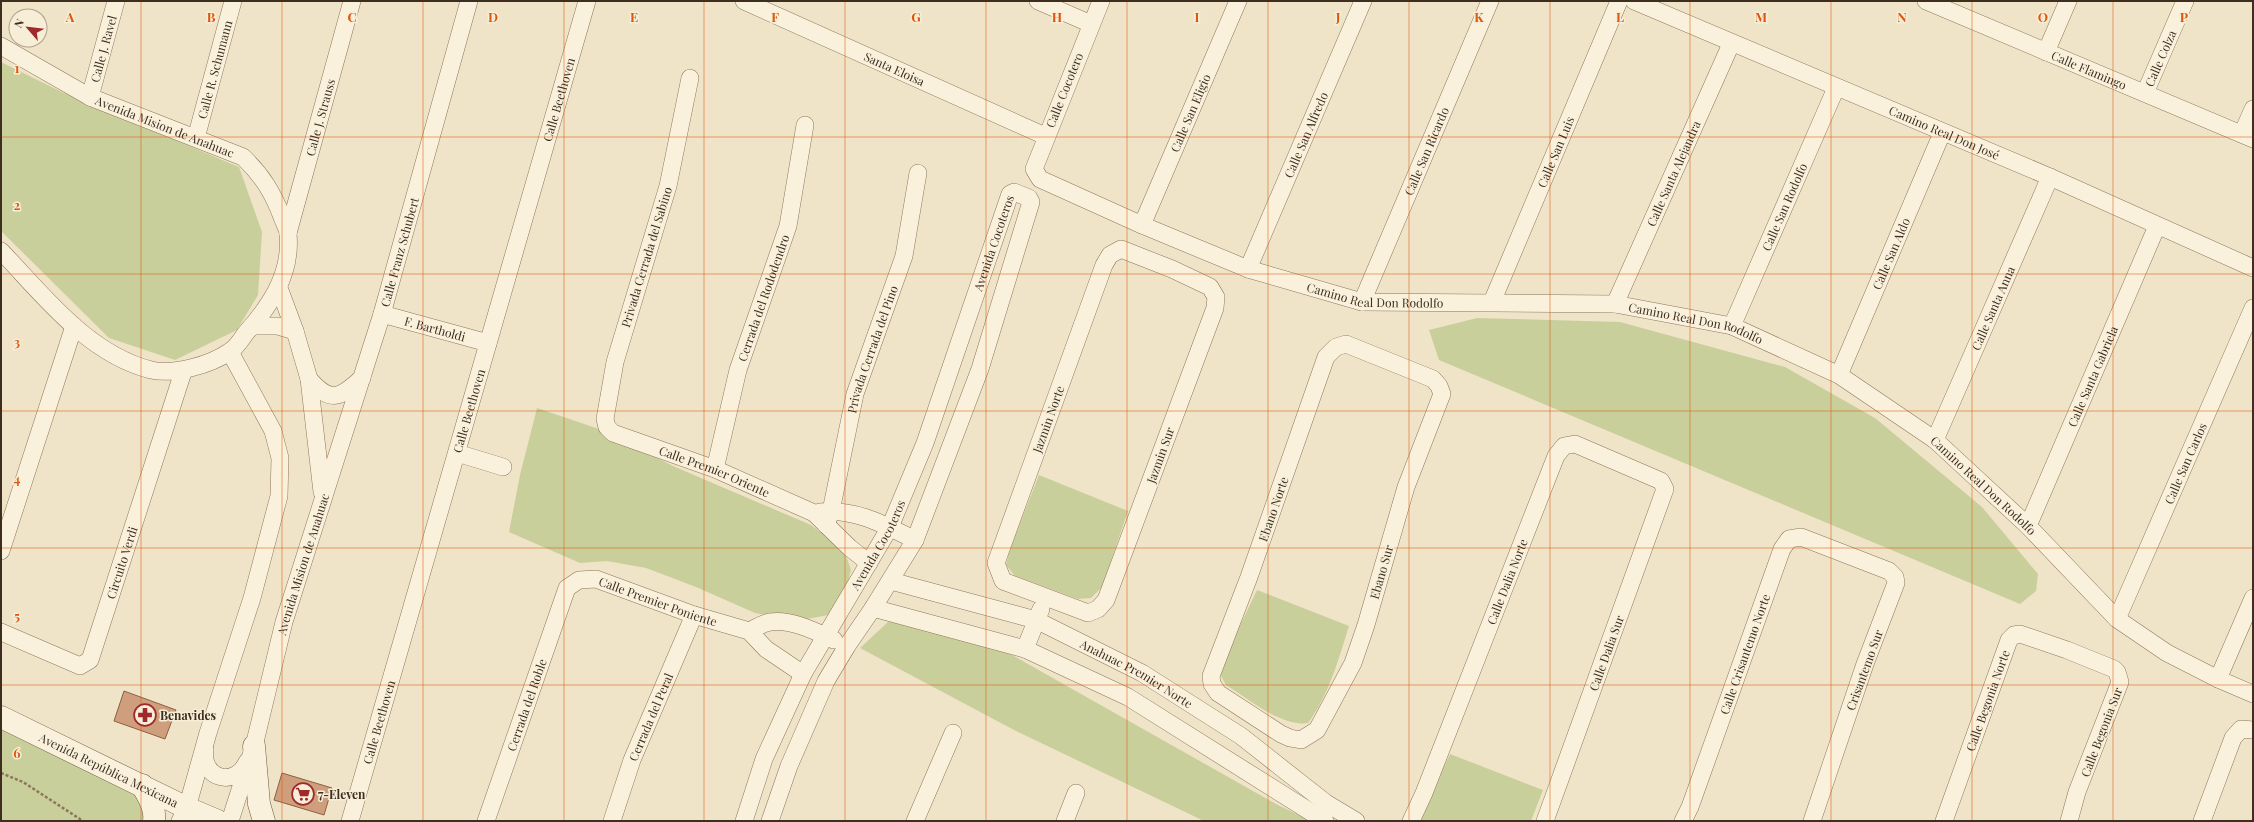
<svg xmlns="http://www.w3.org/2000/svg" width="2254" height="822" font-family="'Playfair Display',serif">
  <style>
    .green { fill: #c9cf9b }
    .building { fill: #cf9f7d; stroke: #8d5f41 }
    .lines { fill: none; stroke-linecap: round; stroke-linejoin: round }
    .minor-casing { stroke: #8d765c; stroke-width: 18 }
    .secondary-casing { stroke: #6f573f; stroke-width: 23 }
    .path { stroke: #8d765c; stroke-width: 2.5; stroke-dasharray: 3 2; stroke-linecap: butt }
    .minor { stroke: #faf1dc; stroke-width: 17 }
    .secondary { stroke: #faf1dc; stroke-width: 22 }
    .grid { fill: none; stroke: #df570d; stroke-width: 1; stroke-opacity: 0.55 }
    .labels { text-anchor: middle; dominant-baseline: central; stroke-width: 3; stroke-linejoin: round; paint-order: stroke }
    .street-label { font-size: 12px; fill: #3d2e20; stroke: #f7eed8 }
    .poi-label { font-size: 12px; font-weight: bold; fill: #3d2e20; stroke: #f7eed8; text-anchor: start }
    .grid-label { font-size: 13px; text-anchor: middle; font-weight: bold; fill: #df570d; stroke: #f7eed8; stroke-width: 3; stroke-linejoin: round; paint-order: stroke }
  </style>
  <rect width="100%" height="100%" fill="#f0e4c8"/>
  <g class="green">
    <path d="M1 62 64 93 239 167 262 232 258 295 237 330 175 360 109 338 1 231Z"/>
    <path d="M1477 318 1620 322 1785 367 1875 418 1982 507 2038 574 2036 591 2020 604 1439 360 1429 330Z"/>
    <path d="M537 408 602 430 673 466 811 525 844 550 851 570 848 582 828 615 797 621 755 613 696 587 646 568 607 561 580 563 509 532 520 475Z"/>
    <path d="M1039 475 1128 511 1102 587 1091 598 1078 599 1015 576 1006 565 1010 549Z"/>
    <path d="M1257 590 1349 626C1339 658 1329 695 1308 723 1281 727 1249 699 1226 685L1221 676 1222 663Z"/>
    <path d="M889 621 998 647 1276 804 1311 821H1204L1014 730 860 648Z"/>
    <path d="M1 730 146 799V821H1Z"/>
    <path d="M1450 754 1543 790 1531 821H1417Z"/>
  </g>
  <g class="building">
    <path d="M124 691 176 710 165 739 114 721Z"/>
    <path d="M282 773 332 788 324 815 274 800Z"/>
  </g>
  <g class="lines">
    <g class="minor-casing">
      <g id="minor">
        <path id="s1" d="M744 1 1045 136"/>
        <path d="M1038 1 1091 24"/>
        <path id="s2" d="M1101 1 1034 169 1040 179 1142 225 1248 269 1362 302 1615 304 1732 326 1839 375 1935 440 2028 526 2117 619 2167 653 2218 679 2253 694"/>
        <path id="s3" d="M1634 1 2050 177 2253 268"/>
        <path id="s4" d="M1926 1 2253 139"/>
        <path id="s5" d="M1 46 90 97 243 157C262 175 273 193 282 217 284 223 288 229 288 234 292 274 270 306 245 334 241 340 236 348 229 352 210 365 174 375 151 370 88 354 44 296 1 251"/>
        <path d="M2046 52 2068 1"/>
        <path id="s6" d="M690 78 668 186 615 362 605 419 607 427 613 433 715 469 814 513 850 548 869 563"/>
        <path id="s7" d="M2145 93 2185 1"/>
        <path id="s8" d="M90 97 116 1"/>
        <path d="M2242 134 2253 109"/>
        <path id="s9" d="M196 138 233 1"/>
        <path id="s10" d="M1142 225 1238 1"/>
        <path id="s11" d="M288 233 352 1"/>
        <path d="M1121 249 1172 269 1210 287 1216 297 1215 308 1106 600 1098 609 1088 613 1003 581 996 563 1104 265 1110 255Z"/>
        <path id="s12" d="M1248 269 1363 1"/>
        <path d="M279 288 295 331 309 379 322 492"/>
        <path id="s13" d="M1362 302 1490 1"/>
        <path id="s14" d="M1492 302 1619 1"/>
        <path id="s15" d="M1615 304 1731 44"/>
        <path id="s16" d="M382 314 488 343"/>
        <path d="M252 326H278L295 331"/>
        <path id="s17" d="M1732 326 1836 88"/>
        <path d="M1346 344 1433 379 1439 386 1442 394 1406 487 1366 625 1353 663 1317 730 1301 740 1290 738 1281 734 1218 693 1212 684 1211 676 1249 577 1326 357 1336 347Z"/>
        <path id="s18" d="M1839 375 1942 133"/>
        <path d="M309 379C331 404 340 398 362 378"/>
        <path id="s19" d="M1935 440 2050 177"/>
        <path d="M457 453 503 467"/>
        <path id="s20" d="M715 469 738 370 788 226 805 125"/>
        <path d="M820 512C855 508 885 525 915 540"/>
        <path id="s21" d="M826 525 831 511 855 394 904 256 918 173"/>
        <path id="s22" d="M2028 526 2157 226"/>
        <path d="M1 551 74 326"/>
        <path id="s23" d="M891 581 1036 620 1142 673 1241 736 1326 803 1356 821"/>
        <path d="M873 608 1025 649 1128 697 1325 821"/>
        <path id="s24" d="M2117 619 2253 308"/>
        <path d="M749 631C756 628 763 623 770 622 791 619 815 631 834 640"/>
        <path id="s25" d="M1 632 80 666 90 660 183 372"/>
        <path d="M1025 649 1041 609"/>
        <path d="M2218 679 2253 598"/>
        <path d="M205 749C200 778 235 789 247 762"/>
        <path d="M180 821 187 808 208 733 252 598 279 496 280 458 273 431 230 352"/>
        <path id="s26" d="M230 821 254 746 284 622 382 314 469 1"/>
        <path id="s27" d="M350 821 587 1"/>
        <path id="s28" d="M486 821 567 588 579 580 596 579 694 615 749 631 766 649 803 674"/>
        <path id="s29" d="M612 821 632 760 694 615"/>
        <path id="s30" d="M744 821 764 759 803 674 890 527 925 443 1010 194 1014 192 1029 198 1031 202 980 369 915 540 873 608 847 646 826 681 789 766 770 821"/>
        <path d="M915 821 953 733"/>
        <path d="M1065 821 1076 793"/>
        <path id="s31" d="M1411 821 1424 793 1556 456 1564 446 1575 444 1661 481 1665 489 1545 821"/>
        <path id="s32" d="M1683 821 1690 807 1782 549 1789 539 1801 537 1889 571 1895 577 1896 583 1865 664 1812 821"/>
        <path id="s33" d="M1944 821 2009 640 2014 635 2020 634 2067 650 2114 669 2117 672 2120 682 2077 792 2069 821"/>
        <path d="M2202 821 2233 738 2241 729 2253 730"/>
      </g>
    </g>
    <g class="secondary-casing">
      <g id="secondary">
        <path id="s34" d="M1 717 187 808 218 821"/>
        <path d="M254 746 259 804 264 821"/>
        <path d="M142 785C148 796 156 808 154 821"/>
      </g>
    </g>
    <path class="path" d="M1 773 23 782 83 821"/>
    <use href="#minor" class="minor"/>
    <use href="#secondary" class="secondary"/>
  </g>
  <path class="grid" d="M141 1V821M282 1V821M423 1V821M564 1V821M704 1V821M845 1V821M986 1V821M1127 1V821M1268 1V821M1409 1V821M1550 1V821M1690 1V821M1831 1V821M1972 1V821M2113 1V821M1 137H2253M1 274H2253M1 411H2253M1 548H2253M1 685H2253"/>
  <defs>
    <g id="pharmacy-ring" transform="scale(1.15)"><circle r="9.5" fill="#f7eed8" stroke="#9e2a2b" stroke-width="1.5"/><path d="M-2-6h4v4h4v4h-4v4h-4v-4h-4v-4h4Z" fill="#9e2a2b"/></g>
    <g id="supermarket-ring" transform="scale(1.15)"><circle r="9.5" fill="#f7eed8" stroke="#9e2a2b" stroke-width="1.5"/><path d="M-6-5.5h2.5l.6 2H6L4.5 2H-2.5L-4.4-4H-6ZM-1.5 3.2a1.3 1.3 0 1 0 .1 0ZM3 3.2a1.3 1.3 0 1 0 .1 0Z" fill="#9e2a2b"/></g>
  </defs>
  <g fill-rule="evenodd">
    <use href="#pharmacy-ring" x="145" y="715"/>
    <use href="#supermarket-ring" x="303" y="794"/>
  </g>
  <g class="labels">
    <g class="street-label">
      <text stroke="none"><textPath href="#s8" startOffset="50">Calle J. Ravel</textPath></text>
      <text stroke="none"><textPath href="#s7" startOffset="38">Calle Colza</textPath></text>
      <text stroke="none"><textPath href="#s9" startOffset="71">Calle R. Schumann</textPath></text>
      <text stroke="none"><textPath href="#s1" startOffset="165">Santa Eloisa</textPath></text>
      <text stroke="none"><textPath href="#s4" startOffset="177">Calle Flamingo</textPath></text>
      <text transform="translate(1064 90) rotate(-68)">Calle Cocotero</text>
      <text stroke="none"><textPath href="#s27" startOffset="751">Calle Beethoven</textPath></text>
      <text stroke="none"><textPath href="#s10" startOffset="122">Calle San Eligio</textPath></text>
      <text stroke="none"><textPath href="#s11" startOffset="120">Calle J. Strauss</textPath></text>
      <text stroke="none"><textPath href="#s5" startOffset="183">Avenida Mision de Anahuac</textPath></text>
      <text stroke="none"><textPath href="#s3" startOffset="337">Camino Real Don José</textPath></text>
      <text stroke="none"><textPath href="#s12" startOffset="146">Calle San Alfredo</textPath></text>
      <text stroke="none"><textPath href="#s14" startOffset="163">Calle San Luis</textPath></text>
      <text stroke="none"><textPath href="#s13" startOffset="164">Calle San Ricardo</textPath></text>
      <text stroke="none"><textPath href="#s15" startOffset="143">Calle Santa Alejandra</textPath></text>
      <text stroke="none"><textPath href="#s17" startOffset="130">Calle San Rodolfo</textPath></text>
      <text stroke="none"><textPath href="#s30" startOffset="632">Avenida Cocoteros</textPath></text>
      <text stroke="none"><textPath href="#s26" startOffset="594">Calle Franz Schubert</textPath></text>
      <text stroke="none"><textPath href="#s18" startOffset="132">Calle San Aldo</textPath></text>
      <text transform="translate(646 257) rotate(-73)">Privada Cerrada del Sabino</text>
      <text stroke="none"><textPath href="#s2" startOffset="550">Camino Real Don Rodolfo</textPath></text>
      <text stroke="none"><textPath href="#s20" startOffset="178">Cerrada del Rododendro</textPath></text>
      <text stroke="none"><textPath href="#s19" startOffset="144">Calle Santa Anna</textPath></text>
      <text stroke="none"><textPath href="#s2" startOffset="874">Camino Real Don Rodolfo</textPath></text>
      <text stroke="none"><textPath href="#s16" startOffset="55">F. Bartholdi</textPath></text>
      <text stroke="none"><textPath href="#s21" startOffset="182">Privada Cerrada del Pino</textPath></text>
      <text stroke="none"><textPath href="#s22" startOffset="163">Calle Santa Gabriela</textPath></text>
      <text stroke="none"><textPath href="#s27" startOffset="427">Calle Beethoven</textPath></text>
      <text transform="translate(1048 419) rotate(-70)">Jazmin Norte</text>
      <text transform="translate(1160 455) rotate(-70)">Jazmin Sur</text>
      <text stroke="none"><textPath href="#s24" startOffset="170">Calle San Carlos</textPath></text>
      <text stroke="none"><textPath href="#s6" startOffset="477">Calle Premier Oriente</textPath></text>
      <text stroke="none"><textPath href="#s2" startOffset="1210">Camino Real Don Rodolfo</textPath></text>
      <text transform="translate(1273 509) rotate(-71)">Ebano Norte</text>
      <text stroke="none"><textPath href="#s30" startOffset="308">Avenida Cocoteros</textPath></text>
      <text stroke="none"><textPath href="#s25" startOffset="200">Circuito Verdi</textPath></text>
      <text stroke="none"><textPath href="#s26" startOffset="267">Avenida Mision de Anahuac</textPath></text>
      <text transform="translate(1381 572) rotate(-74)">Ebano Sur</text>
      <text stroke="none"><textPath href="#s31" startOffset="258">Calle Dalia Norte</textPath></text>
      <text stroke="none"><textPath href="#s28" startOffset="344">Calle Premier Poniente</textPath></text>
      <text transform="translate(1606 653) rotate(-70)">Calle Dalia Sur</text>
      <text stroke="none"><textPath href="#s32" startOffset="178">Calle Crisantemo Norte</textPath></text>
      <text transform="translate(1864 670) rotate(-70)">Crisantemo Sur</text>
      <text stroke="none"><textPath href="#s23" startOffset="264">Anahuac Premier Norte</textPath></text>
      <text stroke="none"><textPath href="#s33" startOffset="128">Calle Begonia Norte</textPath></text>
      <text stroke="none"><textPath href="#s28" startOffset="123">Cerrada del Roble</textPath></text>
      <text stroke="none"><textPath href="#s29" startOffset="111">Cerrada del Peral</textPath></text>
      <text stroke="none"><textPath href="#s27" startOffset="103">Calle Beethoven</textPath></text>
      <text transform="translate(2101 732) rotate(-69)">Calle Begonia Sur</text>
      <text stroke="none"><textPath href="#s34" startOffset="120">Avenida República Mexicana</textPath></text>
    </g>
    <g class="poi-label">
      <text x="160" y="715">Benavides</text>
      <text x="318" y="794">7-Eleven</text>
    </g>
  </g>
  <g class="grid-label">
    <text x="70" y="22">A</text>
    <text x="211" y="22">B</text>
    <text x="352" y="22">C</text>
    <text x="493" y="22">D</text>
    <text x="634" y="22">E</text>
    <text x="775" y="22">F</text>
    <text x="916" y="22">G</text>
    <text x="1057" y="22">H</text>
    <text x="1197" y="22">I</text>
    <text x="1338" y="22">J</text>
    <text x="1479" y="22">K</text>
    <text x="1620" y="22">L</text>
    <text x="1761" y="22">M</text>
    <text x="1902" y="22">N</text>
    <text x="2043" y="22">O</text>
    <text x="2184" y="22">P</text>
    <text x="17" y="73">1</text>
    <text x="17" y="210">2</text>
    <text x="17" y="347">3</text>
    <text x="17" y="484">4</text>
    <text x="17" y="621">5</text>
    <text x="17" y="758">6</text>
  </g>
  <rect width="2254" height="822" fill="none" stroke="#3d2e20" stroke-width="4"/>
  <g transform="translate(28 28) rotate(298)"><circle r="19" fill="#f7eed8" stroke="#ada18e"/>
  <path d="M0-3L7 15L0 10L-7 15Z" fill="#9e2a2b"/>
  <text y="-6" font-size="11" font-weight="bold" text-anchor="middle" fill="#3d2e20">N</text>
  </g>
</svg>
